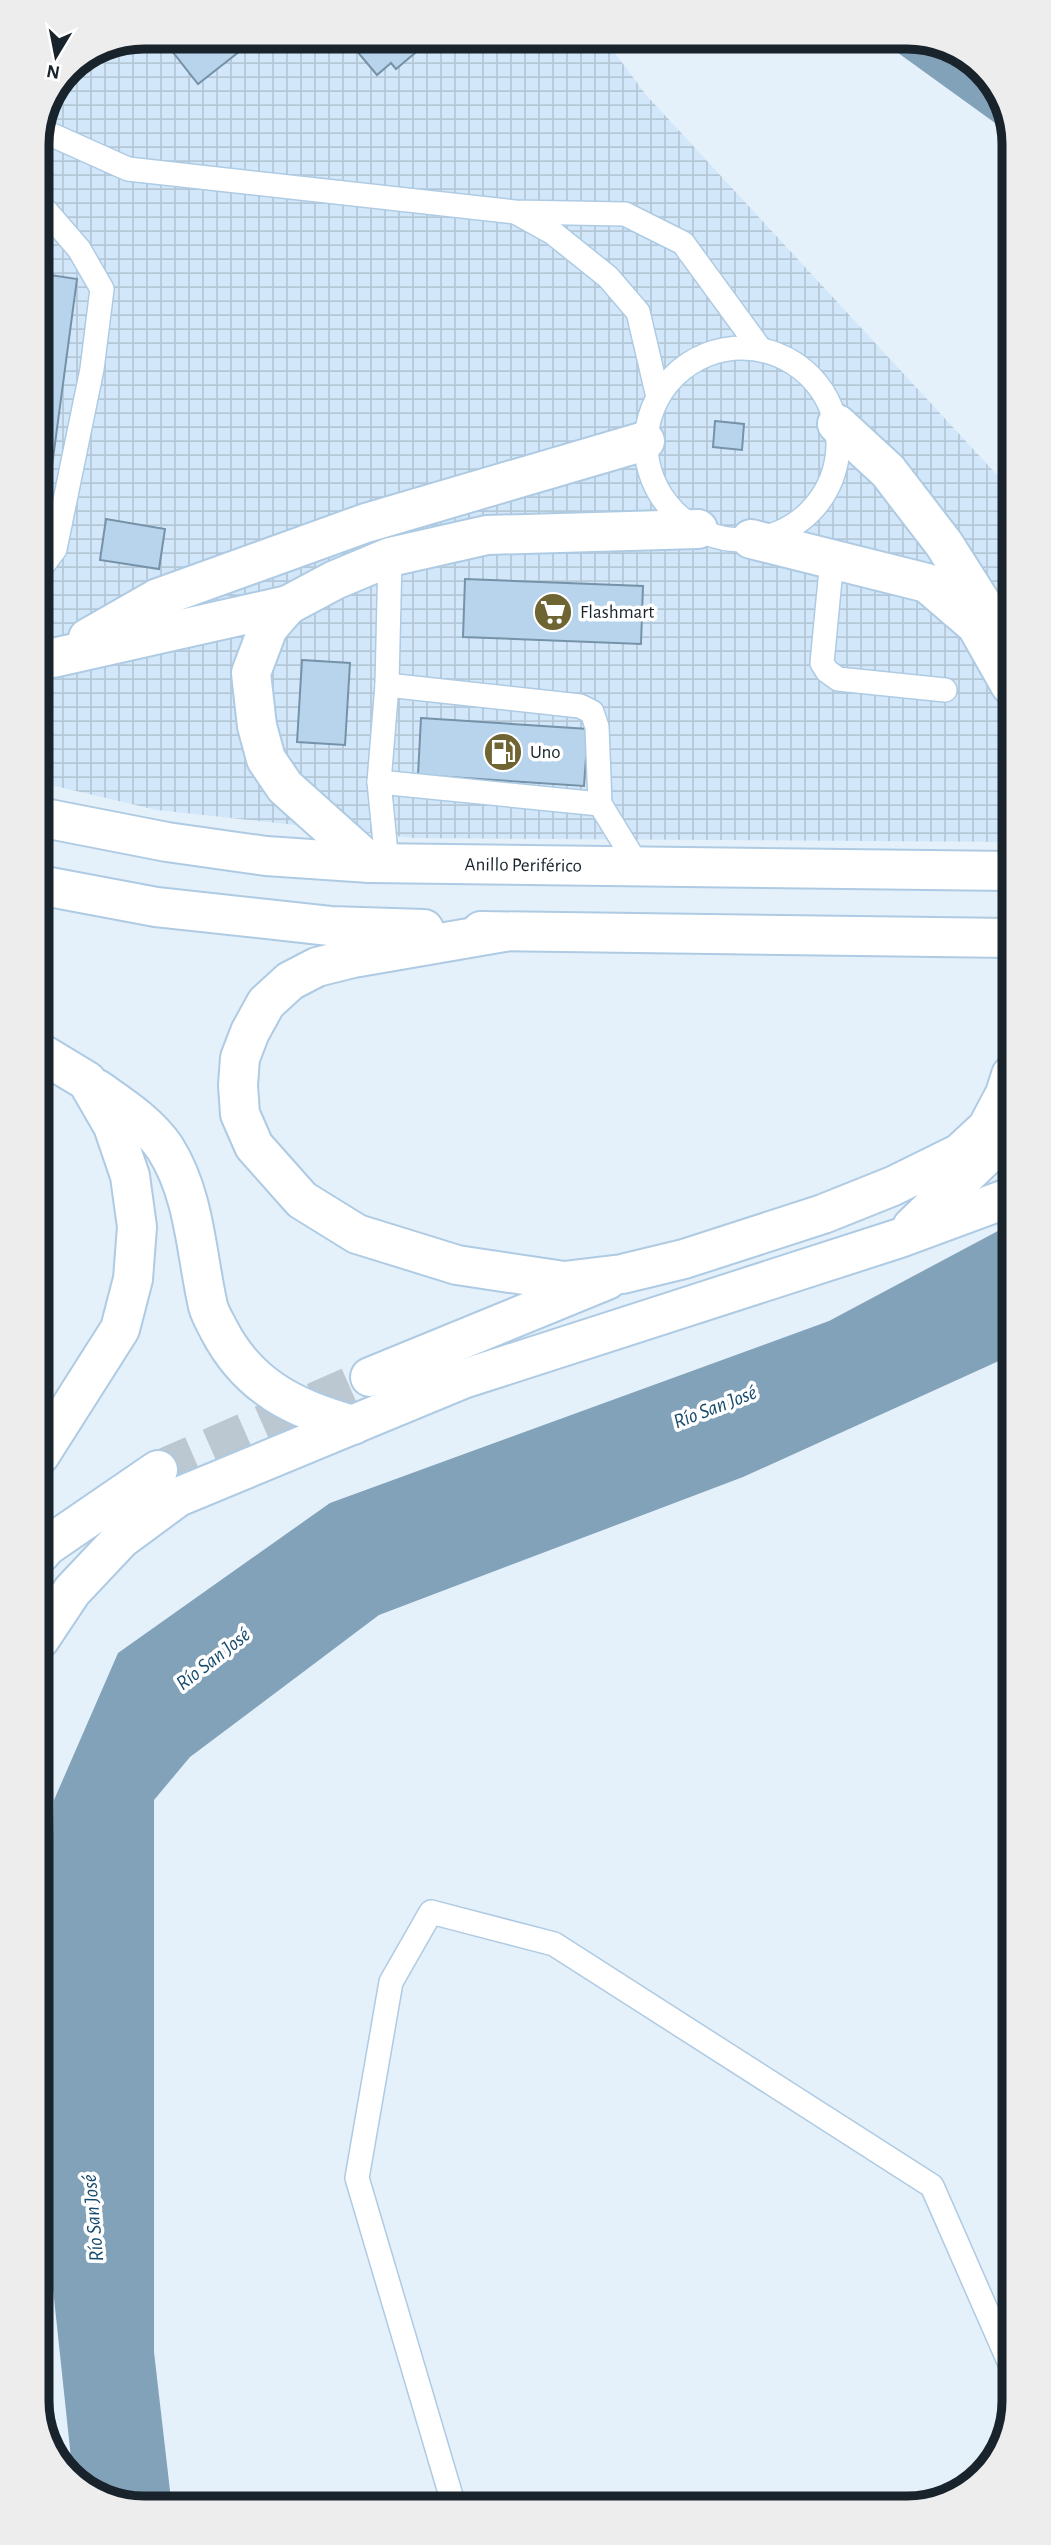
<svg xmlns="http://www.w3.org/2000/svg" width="1051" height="2545" font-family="'Alegreya Sans',sans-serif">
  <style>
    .industrial { fill: url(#industrial-grid) }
    .water { fill: #82a2ba }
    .building { fill: #b7d4ec; stroke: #7692a8; stroke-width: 2 }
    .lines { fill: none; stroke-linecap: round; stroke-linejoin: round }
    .primary-tunnel { stroke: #bbc7d1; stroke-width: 38; stroke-dasharray: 38 19; stroke-linecap: butt }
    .lane-casing { stroke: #aecbe3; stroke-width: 26 }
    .primary-casing { stroke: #aecbe3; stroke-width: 42 }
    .highway-casing { stroke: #aecbe3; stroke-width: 42 }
    .lane { stroke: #fff; stroke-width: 23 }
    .primary { stroke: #fff; stroke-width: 38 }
    .highway { stroke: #fff; stroke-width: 38 }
    .labels { text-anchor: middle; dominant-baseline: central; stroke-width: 7; stroke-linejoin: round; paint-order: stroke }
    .poi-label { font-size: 19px; fill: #18232c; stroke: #fff; text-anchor: start }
    .street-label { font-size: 19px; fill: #18232c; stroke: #fff }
    .water-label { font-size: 21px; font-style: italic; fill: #174b6e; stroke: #fff }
    .rim { fill: none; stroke: #18232c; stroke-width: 9 }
  </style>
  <defs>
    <pattern id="industrial-grid" width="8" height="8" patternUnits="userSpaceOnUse" patternTransform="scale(1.75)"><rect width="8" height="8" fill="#d2e8fa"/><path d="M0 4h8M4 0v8" fill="none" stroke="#b4c7d6"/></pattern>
  </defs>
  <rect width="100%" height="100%" fill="#e4f0fa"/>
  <g class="industrial">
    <path d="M144 37H603L647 96 1010 489V842L414 838 157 810 38 782 37 138 69 68Z"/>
    <path d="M39 1111 47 1116 53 1286 40 1306Z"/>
  </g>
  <g class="water">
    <path d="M876 37H914L972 59 1009 110V133Z"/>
    <path d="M1011 1224 1012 1355 743 1477 379 1615 190 1757 154 1800V2352L172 2508H137L79 2486 73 2477 44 2204 54 1800 118 1653 330 1503 829 1321Z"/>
  </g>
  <g class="building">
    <path d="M161 37H258L198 84Z"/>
    <path d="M345 37H434L396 69 391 63 377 75Z"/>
    <path d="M37 273 77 279 48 496H38Z"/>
    <path d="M715 421 744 424 742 450 713 447Z"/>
    <path d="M106 519 165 529 159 569 100 560Z"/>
    <path d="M465 579 643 586 641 644 463 637Z"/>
    <path d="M302 660 350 663 345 745 297 742Z"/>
    <path d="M421 718 588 729 584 786 418 775Z"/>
  </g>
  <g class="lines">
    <path class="primary-tunnel" d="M158 1470 370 1377"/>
    <g class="lane-casing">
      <g id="lane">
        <path d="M41 130 128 169 515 212 625 214 683 243 761 350"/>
        <path d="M37 208 47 212 79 249 102 289 92 369 55 549 43 565 38 566"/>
        <path d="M517 213 553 233 608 277 638 312 658 397"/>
        <circle cx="742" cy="444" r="96"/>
        <path d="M832 559 822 663 827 671 838 679 945 690"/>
        <path d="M387 685 580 706 592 712 597 727 600 804 638 866"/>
        <path d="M379 782 600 804"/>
        <path d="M387 863 379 782 387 685 390 557"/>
        <path d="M454 2506 357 2178 391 1982 431 1912 554 1944 932 2186 1014 2373"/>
      </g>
    </g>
    <g class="primary-casing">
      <g id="primary">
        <path d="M837 424 888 471 944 544 1010 648"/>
        <path d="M39 1052 87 1081 113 1126 130 1176 137 1227 133 1279 120 1329 40 1455"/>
        <path d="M97 1089C121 1106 148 1123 165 1148 195 1195 196 1253 208 1306 210 1314 215 1322 219 1330 248 1386 294 1409 353 1425"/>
        <path d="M912 1227 992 1150 1011 1125"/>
        <path d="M370 1377 607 1280"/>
        <path d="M40 1554 47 1546 158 1470"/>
        <path d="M40 1639 72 1591 121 1539 178 1497 463 1379 900 1238 1011 1197"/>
      </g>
    </g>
    <g class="highway-casing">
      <g id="highway">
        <path d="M751 539 927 583 976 625 1010 685"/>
        <path d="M288 605 268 628 251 673 257 726 266 759 285 787 370 863"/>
        <path d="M88 638 158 598 366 523 645 441"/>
        <path d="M53 658 288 605 335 580 390 557 487 535 698 529"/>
        <path id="s1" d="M39 817 167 842 266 856 370 863 1011 871"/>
        <path d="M39 885 156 907 330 926 424 929"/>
        <path d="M481 931 1011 938"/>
        <path d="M504 932 353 958 317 967 290 981 266 1003 250 1032 240 1058 238 1085 240 1114 254 1146 302 1200 357 1234 457 1265 564 1281 622 1274 684 1259 823 1214 893 1186 960 1153 987 1128 1005 1094 1011 1075"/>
      </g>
    </g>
    <use href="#lane" class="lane"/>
    <use href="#primary" class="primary"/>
    <use href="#highway" class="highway"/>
  </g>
  <defs>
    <g id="supermarket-disc" transform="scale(2.0125)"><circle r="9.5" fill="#6f6532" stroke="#fff"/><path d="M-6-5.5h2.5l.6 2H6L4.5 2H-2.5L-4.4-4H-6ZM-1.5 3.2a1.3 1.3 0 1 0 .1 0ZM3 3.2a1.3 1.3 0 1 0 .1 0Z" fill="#fff"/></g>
    <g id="fuel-disc" transform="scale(2.0125)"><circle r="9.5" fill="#6f6532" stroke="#fff"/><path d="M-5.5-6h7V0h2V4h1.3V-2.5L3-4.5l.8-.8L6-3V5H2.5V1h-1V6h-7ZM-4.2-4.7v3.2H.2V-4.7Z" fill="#fff"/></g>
  </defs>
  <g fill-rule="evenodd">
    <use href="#supermarket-disc" x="553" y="612"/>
    <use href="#fuel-disc" x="503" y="752"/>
  </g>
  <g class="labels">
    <g class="poi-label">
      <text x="580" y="612">Flashmart</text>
      <text x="530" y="752">Uno</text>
    </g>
    <g class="street-label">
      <text stroke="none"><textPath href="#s1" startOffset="488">Anillo Periférico</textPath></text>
    </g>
    <g class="water-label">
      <text transform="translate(715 1407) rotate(-21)">Río San José</text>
      <text transform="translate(213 1659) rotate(-38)">Río San José</text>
      <text transform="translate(93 2218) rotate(-95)">Río San José</text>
    </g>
  </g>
  <path d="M0 0H1051V2545H0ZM144 49H907A95 95 0 0 1 1002 144V2401A95 95 0 0 1 907 2496H144A95 95 0 0 1 49 2401V144A95 95 0 0 1 144 49Z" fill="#ededee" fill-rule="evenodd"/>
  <path class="rim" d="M144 49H907A95 95 0 0 1 1002 144V2401A95 95 0 0 1 907 2496H144A95 95 0 0 1 49 2401V144A95 95 0 0 1 144 49Z"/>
  <g transform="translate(56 56) rotate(190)" stroke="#ffffff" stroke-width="5" paint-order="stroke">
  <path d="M0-5L12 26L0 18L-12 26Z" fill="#18232c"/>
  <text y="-10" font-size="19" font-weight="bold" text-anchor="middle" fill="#18232c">N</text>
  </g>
</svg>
